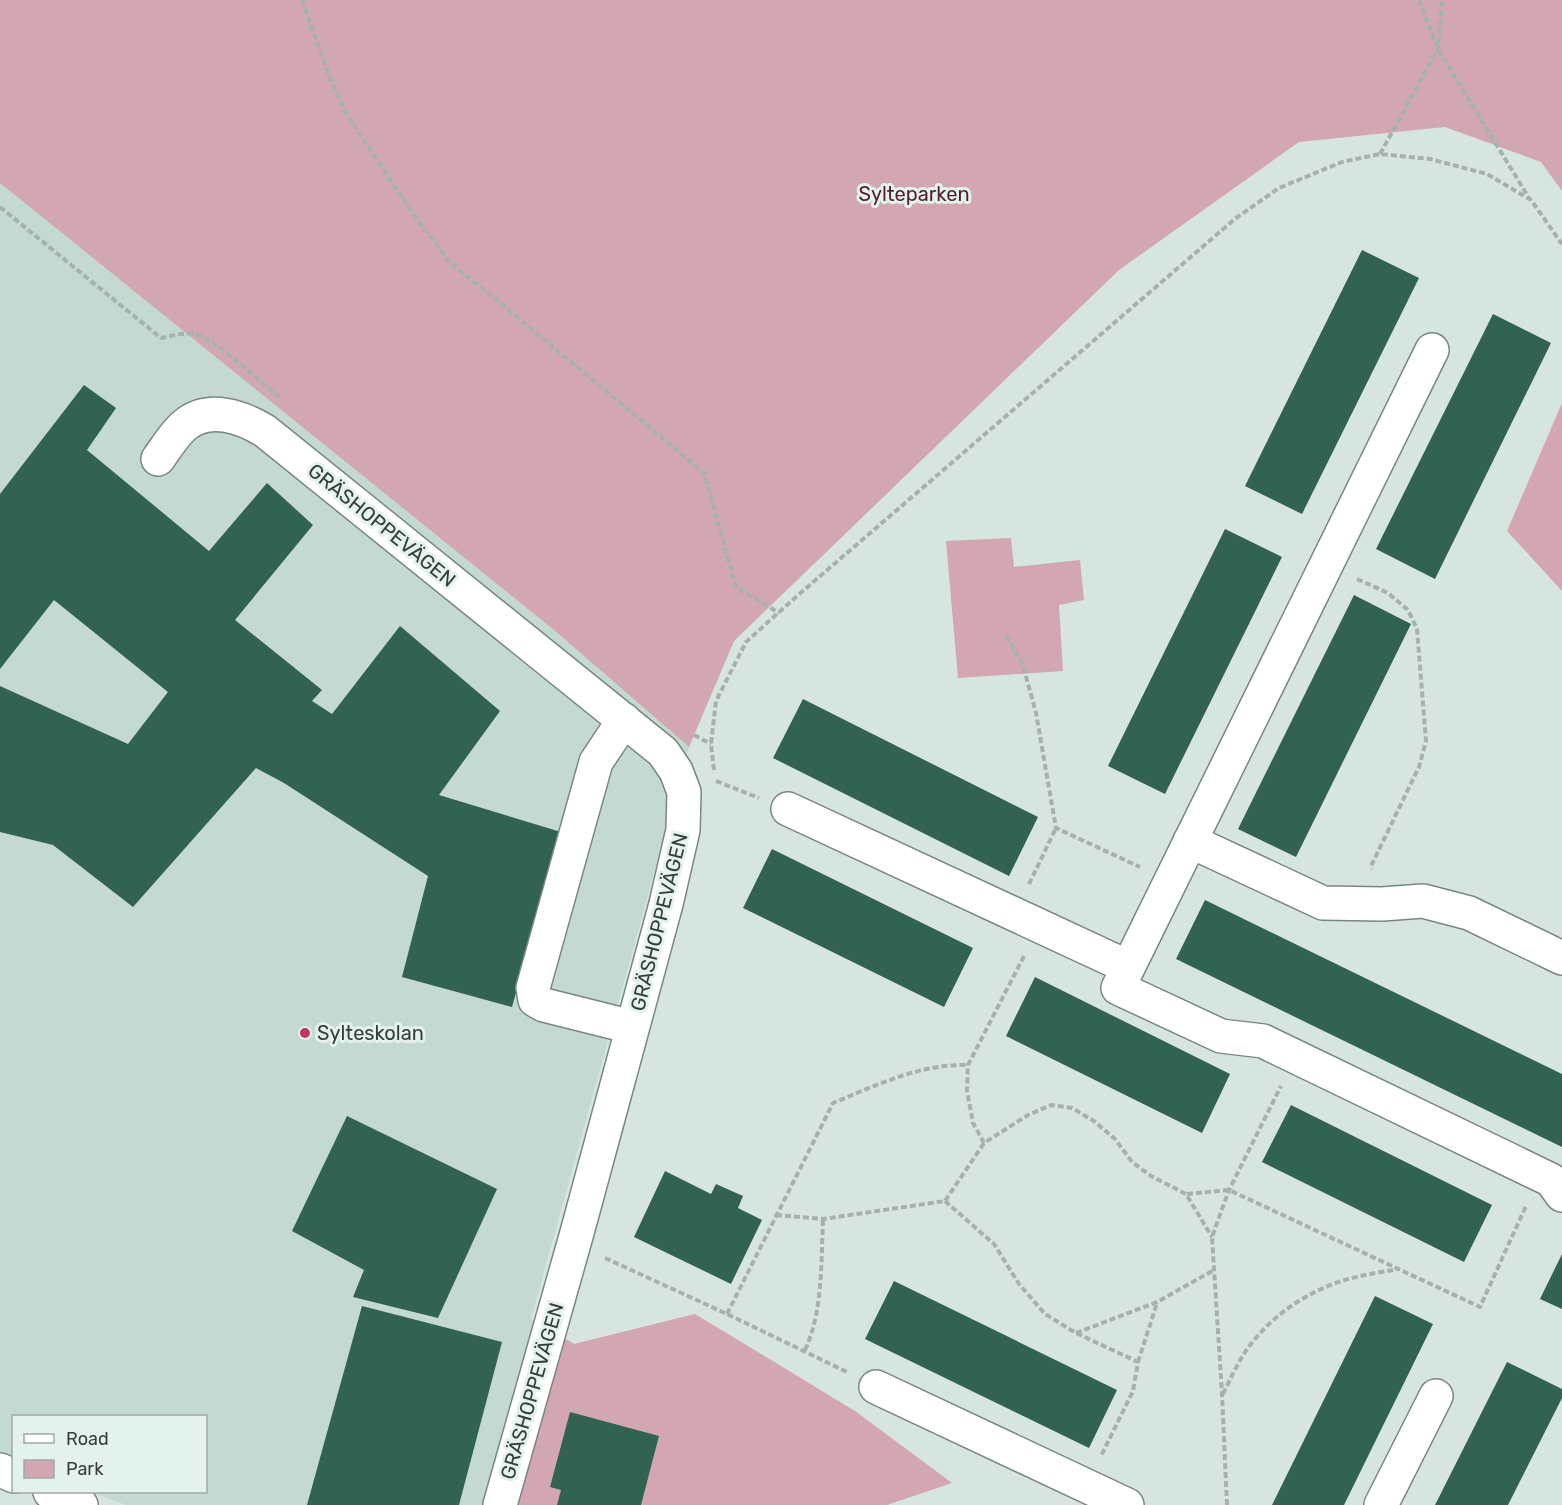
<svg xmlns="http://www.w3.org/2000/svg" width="1562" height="1505" font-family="Rubik,sans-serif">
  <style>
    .built { fill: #c3d9d1 }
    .green { fill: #d2a7b1 }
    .building { fill: #326252 }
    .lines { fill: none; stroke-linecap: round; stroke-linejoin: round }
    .minor-casing { stroke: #798781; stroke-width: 36 }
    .path { stroke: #a5b1ac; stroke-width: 4; stroke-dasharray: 6 3; stroke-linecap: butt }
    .minor { stroke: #fff; stroke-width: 33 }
    .poi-dot { fill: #c03468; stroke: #e3f2ec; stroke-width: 2 }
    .labels { text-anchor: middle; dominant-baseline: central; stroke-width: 6; stroke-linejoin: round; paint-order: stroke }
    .park-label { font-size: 20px; fill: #561c2f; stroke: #e3f2ec }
    .street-label { font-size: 20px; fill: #373d3b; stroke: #e3f2ec }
    .poi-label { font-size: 20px; fill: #373d3b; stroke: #e3f2ec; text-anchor: start }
  </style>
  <rect width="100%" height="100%" fill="#d6e5df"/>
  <path class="built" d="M0 183 554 630 689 747 531 1319 564 1338 514 1505H126L92 1492H206V1416H14L13 1461 0 1455Z"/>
  <g class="green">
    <path d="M0 0H1562V191L1541 162 1445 127 1299 142 1119 270 734 641 689 747 554 630 0 183Z"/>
    <path d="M1562 403V591L1507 531Z"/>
    <path d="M1011 538 1014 567 1080 560 1084 600 1059 605 1063 671 958 678 946 541Z"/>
    <path d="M695 1314 855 1411 952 1483 887 1505H514L564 1338 574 1344Z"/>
  </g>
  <g class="building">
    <path d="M1362 250 1419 278 1302 514 1245 486Z"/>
    <path d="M1493 314 1551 343 1435 579 1376 549Z"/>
    <path d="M84 385 116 408 87 450 209 551 267 483 313 525 235 620 322 690 312 701 332 714 400 626 500 711 439 795 561 832 512 1007 402 977 428 876 284 783 256 768 133 907 53 845 0 832V686L128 744 168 692 54 600 0 669V494Z"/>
    <path d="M1225 529 1282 557 1165 794 1108 766Z"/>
    <path d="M1354 595 1411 624 1296 857 1238 829Z"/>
    <path d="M803 699 1038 817 1009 876 773 758Z"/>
    <path d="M772 849 973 948 944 1007 743 908Z"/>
    <path d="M1205 900 1562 1074V1147L1176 959Z"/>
    <path d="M1035 977 1230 1074 1202 1133 1006 1036Z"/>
    <path d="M1291 1105 1492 1205 1464 1262 1262 1162Z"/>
    <path d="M347 1116 497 1189 438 1318 353 1297 364 1270 292 1231Z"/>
    <path d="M665 1171 711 1194 716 1184 743 1196 738 1208 762 1220 731 1284 634 1237Z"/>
    <path d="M1562 1254V1309L1540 1299Z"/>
    <path d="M894 1281 1117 1390 1089 1448 865 1339Z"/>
    <path d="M1375 1296 1433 1324 1344 1505H1272Z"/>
    <path d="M362 1306 502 1342 459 1505H307Z"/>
    <path d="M1507 1362 1562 1389V1398L1508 1505H1435Z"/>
    <path d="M570 1412 659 1436 641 1505H557L561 1490 550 1487Z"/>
  </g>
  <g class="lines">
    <g class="minor-casing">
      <g id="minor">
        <path d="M1432 350 1118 988 1221 1036 1263 1041 1551 1180 1562 1195"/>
        <path d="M158 459C166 448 175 433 185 425 209 405 242 417 265 431L663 752 676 771 684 792 683 830 666 904 578 1229 500 1505"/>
        <path d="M624 720 596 762 533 988 535 1000 544 1005 632 1027"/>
        <path d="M788 809 1128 967"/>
        <path d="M1190 841 1323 903 1382 904 1423 901 1469 913 1562 958"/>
        <path d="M876 1387 1127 1505"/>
        <path d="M0 1470 14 1476"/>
        <path d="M50 1492 81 1505"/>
        <path d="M1381 1505 1436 1396"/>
      </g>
    </g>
    <g class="path">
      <path d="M302 0 329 76 347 115 414 215 450 263 492 296 704 473 736 587 779 613"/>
      <path d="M1419 0 1438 49 1529 198"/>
      <path d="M1380 154 1438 49 1442 0"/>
      <path d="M0 207 161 338C172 336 187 331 198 335 218 341 260 382 279 397"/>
      <path d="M1357 579 1388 593 1408 610 1417 629 1426 741 1419 767 1371 866 1372 869"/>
      <path d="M1006 636 1022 662 1036 713 1056 828 1140 867"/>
      <path d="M694 735 711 744"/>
      <path d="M714 770 711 744 716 701 746 642 797 596 1236 218 1279 188 1342 162 1380 154 1430 159 1487 174 1531 200 1562 244"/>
      <path d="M716 781 759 798"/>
      <path d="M1029 884 1056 828"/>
      <path d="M1024 956 968 1065 967 1091 973 1123 984 1143 1028 1115 1051 1105 1072 1108 1094 1121 1115 1139 1132 1162 1151 1176 1186 1194 1212 1237"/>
      <path d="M1187 1194 1229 1190 1480 1307 1526 1206"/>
      <path d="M945 1201 994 1244 1019 1284 1045 1314 1076 1333 1138 1362 1133 1391 1101 1456"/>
      <path d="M776 1215 823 1219 945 1201 984 1143"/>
      <path d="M605 1258 727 1314 847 1372"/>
      <path d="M727 1314 833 1103C877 1085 919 1064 968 1065"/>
      <path d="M1076 1333 1157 1302 1214 1270"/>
      <path d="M805 1350C823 1311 821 1263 823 1219"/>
      <path d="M1138 1362 1157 1303"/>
      <path d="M1223 1394C1229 1381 1235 1369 1242 1357 1266 1318 1309 1289 1352 1278 1367 1274 1383 1272 1398 1269"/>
      <path d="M1227 1505 1222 1394 1212 1237 1229 1190 1281 1086"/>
    </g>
    <use href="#minor" class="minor"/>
  </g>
  <circle class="poi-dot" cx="305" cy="1033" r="6"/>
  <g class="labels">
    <g class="park-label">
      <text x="914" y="194">Sylteparken</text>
    </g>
    <g class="street-label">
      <text transform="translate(382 525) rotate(39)">GRÄSHOPPEVÄGEN</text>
      <text transform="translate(659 922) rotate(-76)">GRÄSHOPPEVÄGEN</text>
      <text transform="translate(532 1391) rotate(-74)">GRÄSHOPPEVÄGEN</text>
    </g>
    <g class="poi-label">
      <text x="317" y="1033">Sylteskolan</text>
    </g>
  </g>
  <rect x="12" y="1415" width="195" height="78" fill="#e3f2ec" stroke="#9eaaa5" stroke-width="1.5"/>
  <rect x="24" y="1434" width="30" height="9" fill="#ffffff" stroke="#9eaaa5" stroke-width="1.5"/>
  <text x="66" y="1445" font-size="18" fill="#373d3b">Road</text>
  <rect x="24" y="1460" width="30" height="18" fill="#d2a7b1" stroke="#9eaaa5" stroke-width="1.5"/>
  <text x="66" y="1475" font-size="18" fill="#373d3b">Park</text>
</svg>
